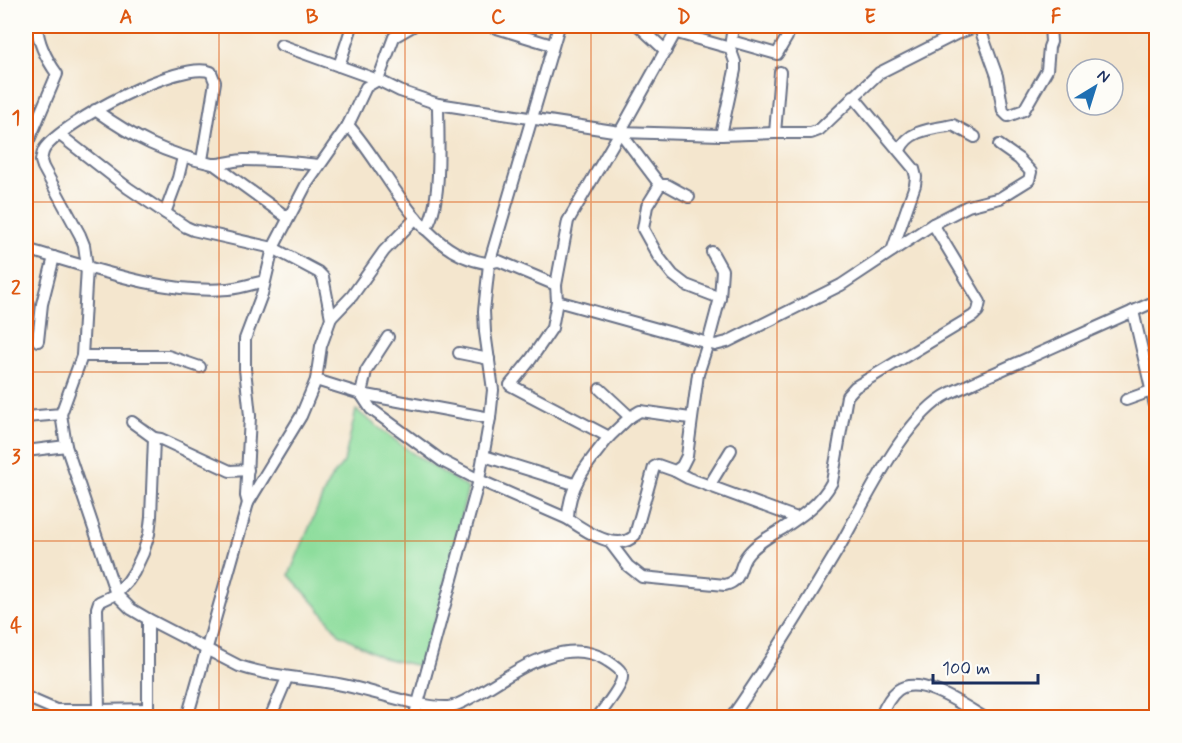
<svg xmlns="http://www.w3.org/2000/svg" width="1182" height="743" font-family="Mynerve,sans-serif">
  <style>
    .green { fill: #8ddd9c; stroke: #54867d; stroke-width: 1.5 }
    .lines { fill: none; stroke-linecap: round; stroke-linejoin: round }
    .minor-casing { stroke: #676f85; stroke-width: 14 }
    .minor { stroke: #fff; stroke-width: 10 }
    .grid { fill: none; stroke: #de5710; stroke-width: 1.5; stroke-opacity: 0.55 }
    .neatline { fill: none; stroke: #de5710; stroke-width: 2 }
    .grid-label { font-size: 20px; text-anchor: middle; font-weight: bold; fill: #de5710 }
  </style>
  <rect width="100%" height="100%" fill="#fdfcf7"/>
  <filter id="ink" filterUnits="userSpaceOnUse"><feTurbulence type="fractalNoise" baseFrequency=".0167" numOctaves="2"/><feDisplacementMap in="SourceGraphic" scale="12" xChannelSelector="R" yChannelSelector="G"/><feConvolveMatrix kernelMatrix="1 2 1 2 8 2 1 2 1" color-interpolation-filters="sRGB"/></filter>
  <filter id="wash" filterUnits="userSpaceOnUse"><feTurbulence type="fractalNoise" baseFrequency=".008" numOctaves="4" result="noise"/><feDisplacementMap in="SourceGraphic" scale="24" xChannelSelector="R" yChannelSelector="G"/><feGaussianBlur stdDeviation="1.35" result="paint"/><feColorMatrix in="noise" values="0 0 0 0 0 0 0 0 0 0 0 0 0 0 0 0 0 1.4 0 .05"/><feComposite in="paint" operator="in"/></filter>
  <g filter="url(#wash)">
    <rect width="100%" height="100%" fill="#f4e6ce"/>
    <path class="green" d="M356 410 412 453 468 488 424 667 383 658 339 634 316 605 289 575 329 481 344 462Z"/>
  </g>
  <g filter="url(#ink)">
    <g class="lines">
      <g class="minor-casing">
        <g id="minor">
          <path d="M352 26 339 66 378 80 394 37 413 26"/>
          <path d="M490 26 552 45"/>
          <path d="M639 26 666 51"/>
          <path d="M679 26 620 132 721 135 775 133"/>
          <path d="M979 26 997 76 1003 111 1008 116 1024 110 1047 70 1049 47 1051 42 1050 26"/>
          <path d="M677 33 730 48"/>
          <path d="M731 41 777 54 787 37"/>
          <path d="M281 45 339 66"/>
          <path d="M780 72 775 133H811L819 130 879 73 956 34 978 26"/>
          <path d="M853 96 914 169 916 177 915 185 892 251"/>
          <path d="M95 110C136 139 164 153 212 164 220 165 235 160 244 160 270 160 294 162 319 165"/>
          <path d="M348 125C389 170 419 253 486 263 490 264 494 261 499 261L556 285"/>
          <path d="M60 135 128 188 186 227 193 230 273 248 318 272 323 277 331 318 321 346 316 380 301 416 248 503 187 718"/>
          <path d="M721 135 735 70V62L730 48 733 26"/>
          <path d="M26 147 57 74C47 60 38 42 37 26"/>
          <path d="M900 150C908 131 929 129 948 126L953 125 975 137"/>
          <path d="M215 165 288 218"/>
          <path d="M660 185H667L689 197"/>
          <path d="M165 213 178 178 183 157"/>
          <path d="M933 224 968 206 1000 198 1029 180 1031 172 1019 159 999 145"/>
          <path d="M425 229C443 209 438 132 438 104"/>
          <path d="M26 249C86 266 164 295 228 289 240 288 252 284 264 281"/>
          <path d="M712 252 722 270 720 298"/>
          <path d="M557 301 708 343 720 298 686 285 673 275 658 256 643 229 647 206 660 185 620 132"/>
          <path d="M1133 311 1156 410"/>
          <path d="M331 318 352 296 384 251 416 218"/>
          <path d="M388 337 366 371 361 394 371 409 442 461 479 480 568 519"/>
          <path d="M38 341 42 304 54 257"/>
          <path d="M459 353 489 359"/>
          <path d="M82 356H168L200 367"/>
          <path d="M316 380 361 394 490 418"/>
          <path d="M600 389 630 417"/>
          <path d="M1126 400 1151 391"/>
          <path d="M26 417 61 414 82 356 87 267 84 245 80 235 43 167 41 161C42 157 42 152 45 148 64 122 181 59 211 72L215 82 202 160"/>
          <path d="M132 422 154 438"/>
          <path d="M609 437 630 417 640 411 690 418"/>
          <path d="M66 446 116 594 131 609 148 619V718"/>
          <path d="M26 451 66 446 61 414"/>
          <path d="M484 456 574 484"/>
          <path d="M675 471 688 478 797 518"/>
          <path d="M709 486 731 450"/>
          <path d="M248 503 246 496 250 416 245 369V339L262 294 273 248 306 185 348 125 366 87 378 80 400 91 438 104 620 132 568 221 556 285 557 301 552 328 531 359 510 385 609 437C589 462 568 485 568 519 584 530 618 554 635 535L654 467 658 465 675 471 682 466 687 456 698 374 708 343 715 345 727 342 841 285 933 224 980 302 978 311 973 316 855 387 847 396 832 482C821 503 802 516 782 529 770 536 757 543 748 554 737 567 744 580 725 585L642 577 628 566 609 541"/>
          <path d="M148 619 239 666C269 676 301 678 332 683 367 688 415 708 448 707 459 706 471 697 481 692 516 671 565 635 606 660 612 664 621 669 622 675 624 685 603 709 597 718"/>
          <path d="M26 697 56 710H99L97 608 99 602 116 594 128 581 134 572 143 553 149 534 151 517 154 438 161 439 230 471 248 470"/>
          <path d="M99 710 148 709"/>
          <path d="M270 718 287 678"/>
          <path d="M414 718 479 480 490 418 493 390 485 332 484 311 489 264 559 26"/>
          <path d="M731 718C769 664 803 608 837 551 863 507 904 415 950 393L1156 301"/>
          <path d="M880 718C884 708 890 696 898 690 920 674 964 706 985 718"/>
        </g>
      </g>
      <use href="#minor" class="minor"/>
    </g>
  </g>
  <path class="grid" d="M219 26V718M405 26V718M591 26V718M777 26V718M963 26V718M26 202H1156M26 372H1156M26 541H1156"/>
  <rect width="1182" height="743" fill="none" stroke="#fdfcf7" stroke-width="66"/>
  <g transform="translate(1095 87) rotate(38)"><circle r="28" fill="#fdfcf7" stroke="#a3aaba" stroke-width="1.5"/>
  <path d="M0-4.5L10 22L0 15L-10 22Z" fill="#1f6fb2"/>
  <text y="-9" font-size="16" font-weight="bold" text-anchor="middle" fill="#1b2f5e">N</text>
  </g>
  <path d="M933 674v9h105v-9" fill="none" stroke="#1b2f5e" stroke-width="3"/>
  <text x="942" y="674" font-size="18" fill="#1b2f5e" stroke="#fdfcf7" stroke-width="4.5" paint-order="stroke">100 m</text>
  <rect x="33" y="33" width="1116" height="677" class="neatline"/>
  <g class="grid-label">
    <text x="126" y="23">A</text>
    <text x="312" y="23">B</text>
    <text x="498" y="23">C</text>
    <text x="684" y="23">D</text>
    <text x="870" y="23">E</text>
    <text x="1056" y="23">F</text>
    <text x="16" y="124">1</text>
    <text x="16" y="294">2</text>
    <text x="16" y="463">3</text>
    <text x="16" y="632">4</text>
  </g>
</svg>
